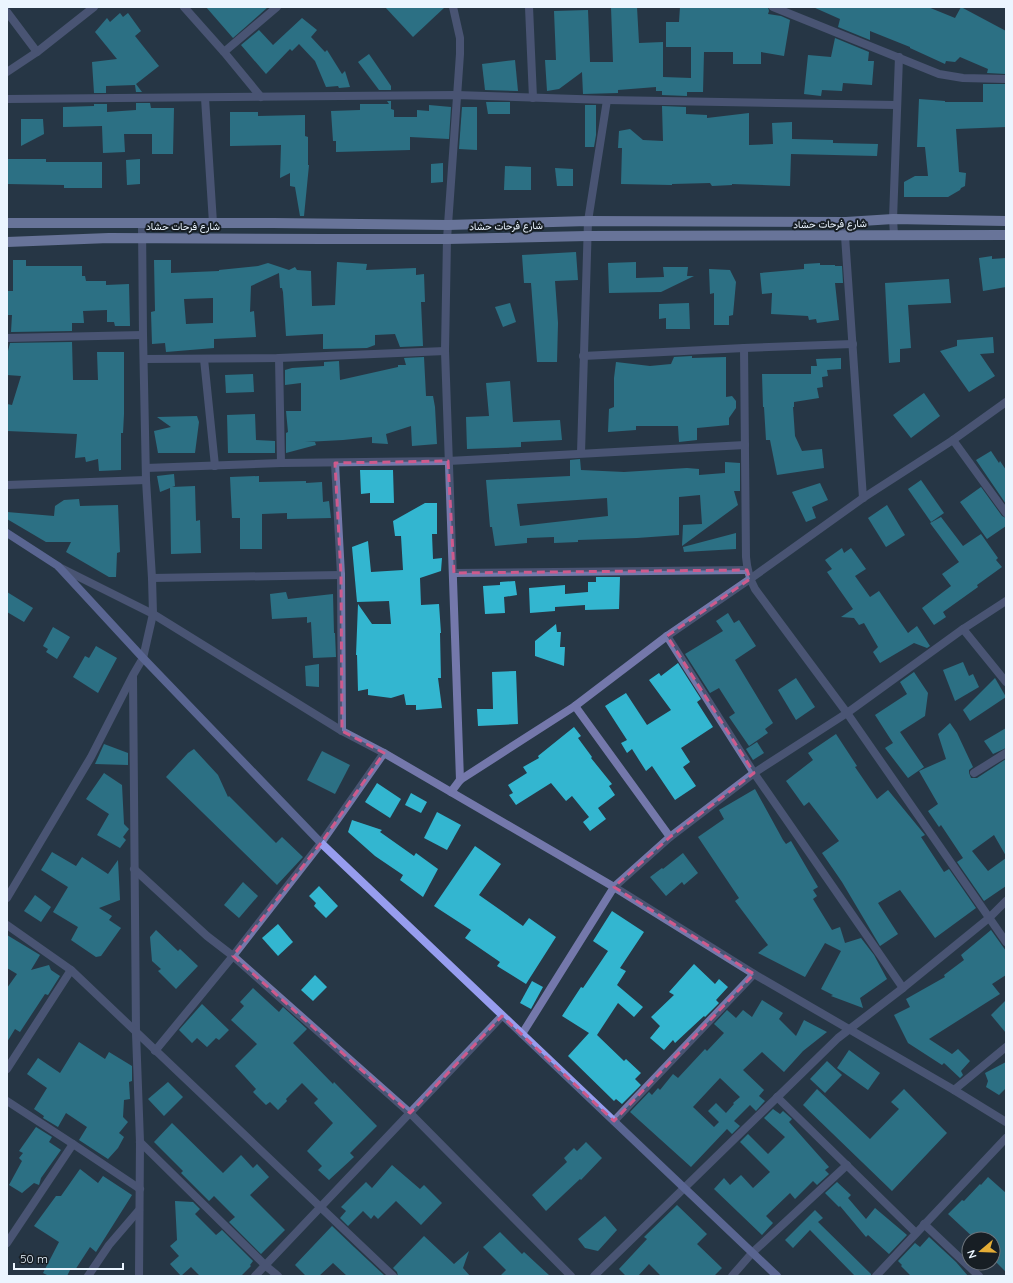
<svg xmlns="http://www.w3.org/2000/svg" width="1013" height="1283" font-family="Quicksand,Vazirmatn,sans-serif">
  <style>
    .building { fill: #33b6d0; fill-rule: evenodd }
    .lines { fill: none; stroke-linecap: round; stroke-linejoin: round }
    .street { stroke: #7478ab; stroke-width: 8 }
    .secondary { stroke: #979dee; stroke-width: 8 }
    .primary { stroke: #b9bffe; stroke-width: 10 }
    .marked { fill: none; stroke: #ce5a8c; stroke-width: 3; stroke-dasharray: 8 5; stroke-linejoin: round }
    .labels { text-anchor: middle; dominant-baseline: central; stroke-width: 4; stroke-linejoin: round; paint-order: stroke }
    .street-label { font-size: 10px; fill: #ebf5ff; stroke: #171e24 }
  </style>
  <rect width="100%" height="100%" fill="#273746"/>
  <g class="building">
    <path d="M206 7H268L233 38Z"/>
    <path d="M385 7H445L413 37Z"/>
    <path d="M611 7H637L639 43 663 42V77L691 78V47H666V22H679L680 7H768L769 11 768 14 781 16 790 20 784 56 761 52V64H733V52H704L703 92H687V96L662 95V91H656V87L618 90V93L583 94 582 72 559 89 547 91 545 60H556L554 11 588 10 590 62H613Z"/>
    <path d="M813 7H928L955 18 961 7 1006 31V74L987 73 988 69 960 57 955 62 946 61 945 64 910 48V47L870 31V40L838 27 840 19Z"/>
    <path d="M120 13 123 17 128 13 141 31 135 36 159 66 136 84 142 92H136L135 85 106 86V93H94L92 62 117 59 95 32 107 18 110 22Z"/>
    <path d="M302 18 317 30 311 37 325 52 327 50 342 74 345 71 350 87 339 88 338 86 326 87 315 61 299 44 292 51 290 49 266 74 241 45 259 30 273 45Z"/>
    <path d="M835 38 869 52 868 61H874L872 85 843 83 842 91 822 90 821 96 804 94 808 55 831 57Z"/>
    <path d="M369 54 391 86V90H379L358 62Z"/>
    <path d="M515 60 518 91 485 90 482 64Z"/>
    <path d="M983 84H1006V127L956 129 959 172 966 173 965 186 961 188 960 190 948 197H904V182L915 176H928L925 147H917L919 99 945 101V102H983Z"/>
    <path d="M387 101H391V109L394 110V117H417V110L429 111V105L451 107 449 139 410 137V150L336 152V141H333L331 111 360 110V104H389Z"/>
    <path d="M486 102H510V114H488Z"/>
    <path d="M136 103H150L151 108H174L173 154H152V134H124L125 152 103 153 102 126 63 127V107L94 106V104H107V112L136 110Z"/>
    <path d="M585 105H596V135L594 147H585Z"/>
    <path d="M662 106 686 107V114L707 115V118L749 113V145L773 144 772 123 792 122V139L833 140V143L878 144 877 156 791 154 790 186 732 184V185L712 186 710 183 672 184V185L621 184 622 148H618L619 131 630 129 643 140 663 141Z"/>
    <path d="M462 107H477V150L459 149Z"/>
    <path d="M230 112H258V116L305 115V136L308 137V165H309L304 216H300L295 187 290 186V173L280 178 281 145 230 146Z"/>
    <path d="M21 119H43L44 134 21 146Z"/>
    <path d="M7 159H46V162H102V188H64V185L7 184Z"/>
    <path d="M140 159V184L127 185 126 160Z"/>
    <path d="M443 163V182L431 183V164Z"/>
    <path d="M505 166 531 167V190H504Z"/>
    <path d="M555 168 573 169V186H557Z"/>
    <path d="M576 252 578 280 555 281 558 323 557 362H537L531 283H524L522 255Z"/>
    <path d="M992 256V259L1006 258V287L983 291 979 258Z"/>
    <path d="M13 260H26V266H82V276H85L86 281H106V285L129 284 130 326H115L114 322H107V310L83 311 84 323H72V331L11 332 12 315H7V291H13Z"/>
    <path d="M154 260H171V273L219 271V270L258 266 268 263 289 270 295 267 297 270 311 271 312 306 335 305 337 262 367 264 366 270 416 268V275L424 274 425 302H421L423 346 400 347 395 334 375 335V345L367 348 323 349V334L286 336 283 292 282 288H280L279 273 251 286 250 312 254 311 256 337 214 339V348L166 352 165 343 152 344 151 312 155 311ZM213 298V323L186 324 184 299Z"/>
    <path d="M636 262V278L664 277 663 267H688L687 276H694L661 292 609 293 608 263Z"/>
    <path d="M820 263V265H835V266H842L843 283H835L839 320 817 323 816 319 809 320 808 316 771 314 772 293 762 294 760 273 804 269V264Z"/>
    <path d="M709 269 730 270 736 282 733 315 729 316V325H714V293L710 294Z"/>
    <path d="M949 279 951 303 908 305 911 348 900 349V362L889 363 885 283Z"/>
    <path d="M510 303 516 322 503 327 495 307Z"/>
    <path d="M689 303 690 329H666V318L659 319V304Z"/>
    <path d="M993 337 994 353 980 354 995 376 969 392 940 351 957 346V340Z"/>
    <path d="M72 342 73 380H98L97 352H124V414L123 433H121V470L99 471 98 459 86 462 85 457 75 458 77 434 7 431V404L12 405 21 376 7 375V355L10 343Z"/>
    <path d="M692 356V358L726 357V397L732 396 736 401V408L729 418V425L697 428V440L679 442 678 426H636V430L608 432 609 409 614 407V378L616 362 650 366 671 364 674 357Z"/>
    <path d="M424 357 426 396H433L435 407 437 444 412 446 411 426 386 434 388 444 372 443V437L343 440 305 442H315L316 445 286 453V433L288 432 286 411H301V383L285 385V370L292 368 324 366V362L339 361 340 380 398 367V365H406L404 358Z"/>
    <path d="M841 358V369L827 370 828 376 822 377 823 387 817 388 819 398 794 402V407H793L795 436 802 451 822 449 824 468 777 475 770 440H766L764 407H763L762 374H811V366H817L816 359Z"/>
    <path d="M253 374 254 392 226 393 225 375Z"/>
    <path d="M510 381 513 422 560 420 562 440 521 442V447L467 449 466 417 489 416 486 383Z"/>
    <path d="M924 393 940 416 911 438 893 415Z"/>
    <path d="M255 414 256 440 275 441V453H228L227 415Z"/>
    <path d="M197 416 199 422 195 453H158L154 431 171 427 157 417Z"/>
    <path d="M991 451 999 463 1000 461 1006 470V504L976 460Z"/>
    <path d="M580 459 581 470 624 472 687 468 699 469V475L725 473V462L740 463V491H734L738 505 682 546 683 525 702 524 700 495 679 497V535L637 538 578 540V542L554 543V537L527 538V543L495 546 492 527H490L486 480 570 476V460ZM607 498 608 516 520 526 517 504Z"/>
    <path d="M360 470H393L394 503H370V493L361 494Z"/>
    <path d="M174 474 175 486 172 487 195 486 196 521 200 520 201 553 171 554 170 488 160 492 157 476Z"/>
    <path d="M259 476V482L306 481V483L322 482 323 502 329 501 331 518 287 519V513L262 514V549H240V518H232L230 477Z"/>
    <path d="M921 480 944 513 931 522 908 489Z"/>
    <path d="M820 483 828 500 812 507 816 518 806 522 792 492Z"/>
    <path d="M981 487 1002 516 1006 518V526L987 539 960 502Z"/>
    <path d="M79 499 80 506 118 505 120 552 117 553 116 577H109L66 552 71 542H46L7 519V512L54 516 55 506 64 500Z"/>
    <path d="M425 503H437V534H432L433 559 442 558 441 571 420 578 421 605 439 604 441 633H440L441 678H438L442 708 416 710V705H406L404 694 391 698 368 695V689L358 691 357 655H356L358 604 372 624H391L389 601 357 602 352 547 368 541 371 572 403 570 401 536H395L393 521Z"/>
    <path d="M887 505 905 535 886 547 868 518Z"/>
    <path d="M941 517 963 546 981 534 998 558 996 560 1002 567 977 585 978 587 943 612 946 617 934 625 922 608 951 586 942 574 959 562 930 523Z"/>
    <path d="M736 533V549L684 552 683 547Z"/>
    <path d="M842 548 844 553 851 548 866 569 855 576 870 597 879 591 908 633 917 626 930 646 927 648 914 643 880 663 873 652 878 647 864 623 859 625 854 618 841 617 853 609 827 572 832 569 825 560Z"/>
    <path d="M596 577H620L619 609 585 610V605L555 607V611L530 613 529 588 565 585V594L588 592V582H596Z"/>
    <path d="M515 581 517 595 504 597 505 613 485 614 483 586 500 585V582Z"/>
    <path d="M7 592 33 608 24 622 7 612Z"/>
    <path d="M286 592 288 599 333 594 334 633H335L336 657 313 658 311 622 307 623V617L272 619 270 594Z"/>
    <path d="M728 613 734 623 739 620 756 646 735 660 773 723 765 729 768 733 749 746 729 717 735 713 719 688 710 693 685 654 723 631 716 621Z"/>
    <path d="M556 624 557 632H561L560 647H565L564 666 535 656V641Z"/>
    <path d="M53 627 70 637 57 659 46 652 48 649 43 646Z"/>
    <path d="M96 646 117 658 98 693 73 677 85 656 89 658Z"/>
    <path d="M963 662 969 676 973 674 979 687 955 701 943 670Z"/>
    <path d="M678 663 701 699 697 702 713 727 681 748 690 762 683 767 696 786 675 800 652 766 646 771 632 749 627 753 621 743 627 740 605 706 626 693 647 725 671 710 649 680 659 673 661 676Z"/>
    <path d="M319 664V687L306 686 305 666Z"/>
    <path d="M516 671 518 724 478 726 477 709H493L492 672Z"/>
    <path d="M914 672 928 693 925 716 900 732 924 767 908 778 885 748 893 743 875 715 907 694 900 682Z"/>
    <path d="M796 678 815 707 796 720 778 690Z"/>
    <path d="M995 678 1006 697 970 721 963 710Z"/>
    <path d="M950 723 957 733 973 767 969 770V773L971 778H977L1006 759V856L994 835 972 851 988 871 1006 858V886L984 901 957 862 963 858 941 825 939 827 928 811 938 804 919 771 946 759 938 734Z"/>
    <path d="M574 727 581 736 578 738 592 757 591 758 612 784 609 786 615 795 598 808 606 819 590 831 583 822 589 817 572 796 566 801 551 783 516 805 509 795 513 793 508 785 527 773 523 767 539 758 538 756Z"/>
    <path d="M1006 728V748L993 754 984 741Z"/>
    <path d="M836 734 857 766 855 767 877 799 888 790 925 835 921 837 944 872 949 869 976 908 935 938 900 890 878 903 898 934 880 946 842 882 822 853 839 841 809 802 804 806 786 781 813 760 808 753Z"/>
    <path d="M757 742 764 753 753 760 746 749Z"/>
    <path d="M104 744 128 753V765L95 764Z"/>
    <path d="M194 749 218 775 228 797 229 796 276 843 282 837 303 857 277 885 166 777 188 753Z"/>
    <path d="M322 751 350 765 335 794 307 780Z"/>
    <path d="M104 773 122 785 124 824 129 829 123 837 126 840 120 848 97 835 109 814 86 799Z"/>
    <path d="M377 783 401 799 390 818 365 802Z"/>
    <path d="M755 789 783 840 786 844 791 841 818 887 813 890 817 896 813 899 832 930 840 927 845 943 861 938 874 955 887 979 860 998 863 1008 831 996 833 995 821 989 841 951 825 943 805 977 758 953 768 945 735 901 739 898 698 837 724 819 719 810Z"/>
    <path d="M411 793 427 802 421 813 405 805Z"/>
    <path d="M437 812 461 825 447 850 424 838Z"/>
    <path d="M352 820 382 830 380 832 414 856 416 853 438 869 423 897 400 880 403 875 375 856 348 832Z"/>
    <path d="M475 846 501 864 479 895 523 926 529 918 556 937 526 984 497 966 500 962 465 938 471 930 434 906Z"/>
    <path d="M52 852 76 866 82 857 108 874 118 860 120 900 99 908 112 916 109 920 121 928 101 956 96 957 71 940 78 927 53 912 68 887 41 870Z"/>
    <path d="M683 853 698 873 684 885 682 882 666 896 650 877 662 868 663 869Z"/>
    <path d="M243 882 258 896 239 918 224 905Z"/>
    <path d="M319 886 338 906 326 918 314 906 316 903 309 896Z"/>
    <path d="M35 895 51 907 41 922 24 911Z"/>
    <path d="M612 911 644 932 620 968 626 971 617 985 643 1007 634 1017 618 1003 597 1035 624 1061 626 1059 641 1073 635 1079 641 1085 622 1104 616 1099 614 1101 568 1056 589 1033 562 1016 581 987 583 988 608 951 593 941Z"/>
    <path d="M278 924 293 942 278 956 262 938Z"/>
    <path d="M156 930 178 951 180 949 198 966 176 989 158 971 161 969 152 961 150 937Z"/>
    <path d="M991 930 1006 951V975L992 984 1000 994 929 1039 952 1054 958 1049 970 1061 961 1071 963 1075 960 1078 944 1063 942 1065 908 1043 894 1015 910 1007 906 999 945 977 944 975 964 960 961 955Z"/>
    <path d="M7 935 40 955 31 970 49 965 51 970 60 976 48 995 45 994 20 1032 15 1029 7 1042V988L17 974 7 968Z"/>
    <path d="M694 964 715 984 719 979 728 987 716 1000 719 1003 705 1017 704 1016 675 1043 673 1040 664 1050 650 1038 660 1026 651 1017 674 995 669 992Z"/>
    <path d="M315 975 327 987 313 1001 301 990Z"/>
    <path d="M532 981 543 987 531 1009 520 1003Z"/>
    <path d="M253 988 279 1012 283 1007 307 1029 293 1043 333 1084 334 1082 377 1126 350 1153 354 1157 329 1180 318 1170 322 1166 307 1151 333 1123 314 1103 318 1099 302 1083 286 1099 287 1101 278 1110 270 1102 266 1105 253 1092 256 1089 235 1066 257 1044 231 1020 244 1006 240 1002Z"/>
    <path d="M762 1000 783 1013 779 1019 796 1036 804 1020 827 1032 803 1051 784 1072 762 1052 743 1070 764 1090 759 1096 765 1101 756 1111 750 1105 734 1121 740 1126 732 1134 727 1129 691 1167 630 1112 649 1092 652 1095 658 1088 660 1090 673 1074 678 1078 705 1049 707 1051 724 1033 714 1024 727 1010 736 1018 743 1010 752 1017ZM720 1078 740 1097 733 1103 734 1104 726 1113 716 1103 708 1111 719 1122 714 1127 693 1107Z"/>
    <path d="M1006 1000V1033L991 1015Z"/>
    <path d="M202 1004 229 1030 219 1040 216 1038 207 1047 197 1038 192 1043 179 1030Z"/>
    <path d="M79 1042 105 1059 109 1052 132 1066V1081L129 1082 130 1099 124 1100 123 1117 128 1122 119 1133 124 1137 118 1148 108 1159 79 1140 87 1127 66 1113 58 1127 43 1118 44 1116 34 1109 47 1088 27 1074 38 1058 60 1073Z"/>
    <path d="M849 1050 880 1073 868 1090 837 1068Z"/>
    <path d="M827 1061 842 1075 825 1093 810 1079Z"/>
    <path d="M1006 1062V1088L999 1095 986 1087 988 1081 985 1073Z"/>
    <path d="M168 1082 183 1097 164 1116 148 1099Z"/>
    <path d="M817 1089 870 1139 899 1109 891 1102 904 1089 947 1133 892 1191 803 1105Z"/>
    <path d="M773 1109 780 1114 783 1111 792 1119 789 1122 829 1167 825 1170 829 1174 817 1185 813 1181 795 1199 790 1193 766 1216 773 1223 762 1235 714 1189 724 1178 730 1185 741 1175 753 1188 770 1172 740 1142 748 1134 768 1154 785 1137 764 1118Z"/>
    <path d="M172 1123 223 1173 241 1155 253 1168 257 1164 269 1177 250 1195 285 1230 261 1254 229 1222 235 1217 214 1196 209 1201 181 1173 183 1171 154 1142Z"/>
    <path d="M36 1127 52 1137 49 1142 61 1150 41 1178 39 1185 34 1183 22 1193 9 1185 22 1161 19 1158 23 1153 19 1151Z"/>
    <path d="M586 1142 602 1158 581 1180 580 1179 546 1211 532 1195 567 1162 564 1158 574 1148 577 1151Z"/>
    <path d="M392 1165 420 1189 424 1185 442 1203 421 1225 396 1201 378 1219 374 1215 371 1219 363 1211 348 1226 340 1218 346 1211 341 1207 366 1182 372 1188Z"/>
    <path d="M80 1169 98 1183 103 1176 132 1195 96 1252 90 1247 75 1270 71 1268 67 1276H49L43 1273 59 1242 34 1226 56 1196H61Z"/>
    <path d="M988 1177 1006 1193V1272L993 1259V1239H975L948 1214 962 1200 964 1201 980 1184 981 1185Z"/>
    <path d="M837 1182 851 1195 848 1198 866 1219 875 1208 907 1235 889 1254 868 1235 866 1237 840 1206 839 1207 825 1193Z"/>
    <path d="M175 1201 193 1202 200 1209 195 1214 216 1235 222 1230 253 1261 250 1265 251 1266 241 1276H200L191 1267 181 1276 170 1264 179 1256 170 1246 177 1240Z"/>
    <path d="M677 1205 707 1234 697 1244 722 1268 714 1276H661L649 1264 638 1276H626L619 1269 647 1239 644 1237Z"/>
    <path d="M815 1210 823 1218 818 1222 871 1274V1276H855L810 1230 793 1248 785 1240Z"/>
    <path d="M605 1216 617 1230 598 1251 585 1248 578 1239Z"/>
    <path d="M332 1226 354 1247 385 1276H347L333 1263 319 1276H306L295 1265Z"/>
    <path d="M500 1232 522 1254 524 1252 550 1276H500L506 1270 483 1247Z"/>
    <path d="M424 1236 454 1264 469 1251 463 1268 470 1276H398L397 1272 393 1268Z"/>
    <path d="M929 1237 956 1262 968 1276H911L901 1266 902 1265 898 1261 915 1243 920 1247Z"/>
  </g>
  <g class="lines">
    <g class="street">
      <path d="M184 7 224 52 261 97"/>
      <path d="M453 7 460 38V54L447 239 445 351 460 780"/>
      <path d="M529 7 533 98"/>
      <path d="M773 7 939 74 963 78 1006 79"/>
      <path d="M7 12 37 52"/>
      <path d="M224 52 277 7"/>
      <path d="M7 72 37 52 94 7"/>
      <path d="M205 98 213 223"/>
      <path d="M7 99 456 95 607 100 896 105"/>
      <path d="M846 222 845 236 863 498"/>
      <path d="M894 235 893 219 899 57"/>
      <path d="M7 338 143 335"/>
      <path d="M744 348 746 557C747 569 749 578 755 589L847 713 1006 942"/>
      <path d="M583 356 744 348 853 344"/>
      <path d="M279 358 281 463"/>
      <path d="M144 359 279 358 445 351"/>
      <path d="M204 359 215 466"/>
      <path d="M953 440 1006 513"/>
      <path d="M581 453 588 221 607 100"/>
      <path d="M335 463 341 575 342 731"/>
      <path d="M146 468 281 463 448 461 745 445"/>
      <path d="M7 485 146 480"/>
      <path d="M59 567 153 614 342 731 384 753 614 887 754 974 954 1090 1006 1122"/>
      <path d="M454 573 747 570"/>
      <path d="M152 578 341 575"/>
      <path d="M963 629 1006 682"/>
      <path d="M667 636 754 773 903 988"/>
      <path d="M133 677 136 1033 140 1142 139 1276"/>
      <path d="M575 706 670 837"/>
      <path d="M974 773 1006 753"/>
      <path d="M451 792 460 780 575 706 667 636 750 579 863 498 953 440 1006 402"/>
      <path d="M134 869 207 936 233 956 410 1113 571 1276"/>
      <path d="M7 898 91 757 133 675 143 658 153 614 152 578 146 480 143 335 142 224"/>
      <path d="M7 925 71 970 393 1276"/>
      <path d="M522 1034 614 887 670 837 754 773 847 713 963 629 1006 601"/>
      <path d="M155 1051 233 956 321 843 384 753"/>
      <path d="M7 1069 71 970"/>
      <path d="M954 1090 1006 1047"/>
      <path d="M777 1097 916 1233"/>
      <path d="M7 1101 73 1144 140 1189"/>
      <path d="M614 1121 754 974"/>
      <path d="M140 1142 266 1266 278 1276"/>
      <path d="M924 1224 979 1276"/>
      <path d="M7 1243 73 1144"/>
      <path d="M88 1276 109 1245 139 1210"/>
      <path d="M255 1276 502 1016"/>
      <path d="M594 1276 838 1038 903 988 989 918 1006 901"/>
      <path d="M732 1276 752 1253 847 1165"/>
      <path d="M876 1276 1006 1138"/>
    </g>
    <path class="secondary" d="M7 533 58 566 143 658 321 843 777 1276"/>
    <g class="primary">
      <path d="M7 223H273L448 225 588 221 846 222 893 219 1006 221"/>
      <path d="M7 242 109 238 325 239H447L587 236 1006 235"/>
    </g>
  </g>
  <path d="M0 0H1013V1283H0ZM448 461 454 573 747 570 750 579 667 636 754 773 670 837 614 887 754 974 614 1121 502 1016 410 1113 233 956 321 843 384 753 342 731 341 575 335 463Z" fill="#273746" fill-opacity=".55" fill-rule="evenodd"/>
  <path class="marked" d="M448 461 454 573 747 570 750 579 667 636 754 773 670 837 614 887 754 974 614 1121 502 1016 410 1113 233 956 321 843 384 753 342 731 341 575 335 463Z"/>
  <g class="labels">
    <g class="street-label">
      <text transform="translate(830 224) rotate(-1)">شارع فرحات حشاد</text>
      <text x="183" y="226">شارع فرحات حشاد</text>
      <text transform="translate(506 226) rotate(-1)">شارع فرحات حشاد</text>
    </g>
  </g>
  <rect width="1013" height="1283" fill="none" stroke="#ebf5ff" stroke-width="16"/>
  <g transform="translate(981 1251) rotate(251)"><circle r="19" fill="#171e24" stroke="#6c747c"/>
  <path d="M0-3L7 15L0 10L-7 15Z" fill="#e5ad36"/>
  <text y="-6" font-size="11" font-weight="bold" text-anchor="middle" fill="#ebf5ff">N</text>
  </g>
  <path d="M14 1263v6h109v-6" fill="none" stroke="#ebf5ff" stroke-width="2"/>
  <text x="20" y="1263" font-size="12" fill="#ebf5ff" stroke="#171e24" stroke-width="3" paint-order="stroke">50 m</text>
</svg>
